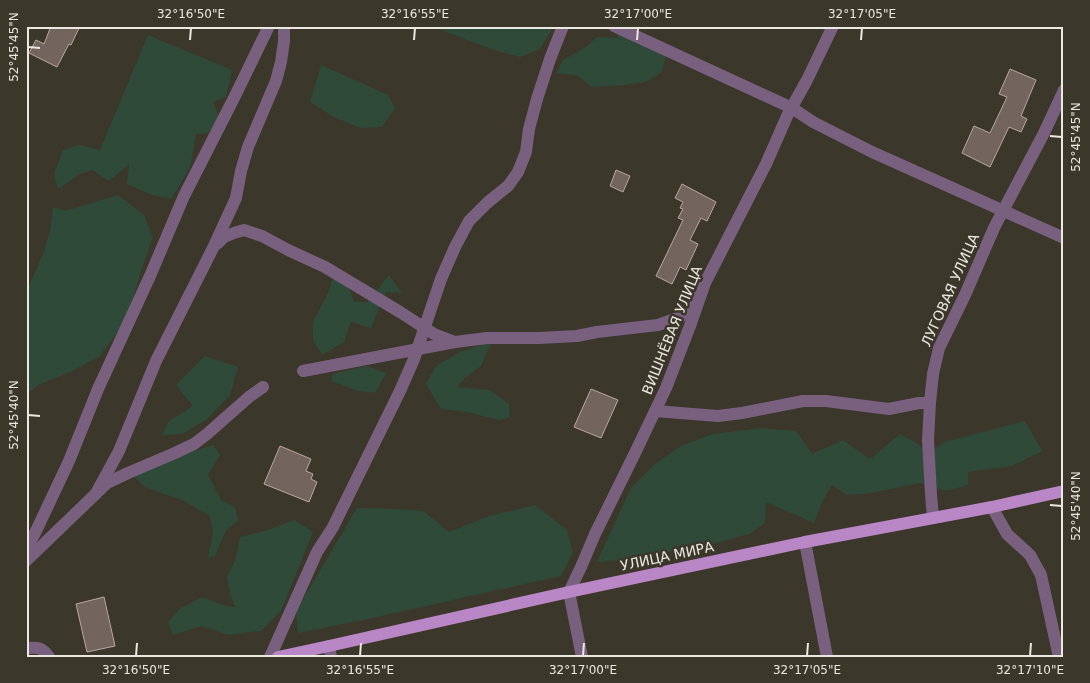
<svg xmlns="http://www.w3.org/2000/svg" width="1090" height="683" font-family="'DejaVu Sans',sans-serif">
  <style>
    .green { fill: #304a39 }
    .building { fill: #73645d; stroke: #b9a8a1 }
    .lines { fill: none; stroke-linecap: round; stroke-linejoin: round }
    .minor { stroke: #7a607f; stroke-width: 12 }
    .major { stroke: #ba87c6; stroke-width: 12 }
    .ticks { fill: none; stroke: #eae8e0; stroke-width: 2 }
    .labels { text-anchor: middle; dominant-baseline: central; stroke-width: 5; stroke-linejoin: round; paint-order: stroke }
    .street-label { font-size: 14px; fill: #eae8e0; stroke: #3b372a }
    .neatline { fill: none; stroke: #eae8e0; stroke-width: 2 }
    .ticks-label { font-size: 12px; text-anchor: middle; fill: #eae8e0 }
  </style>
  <rect width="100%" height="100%" fill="#3b372a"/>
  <g class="green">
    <path d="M431 26H553V28L540 49 520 57 494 50Z"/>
    <path d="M615 26 666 55 662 72 645 82 625 85 592 87 578 76 556 73 563 60 586 47 597 37 618 38Z"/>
    <path d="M148 35 232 70 226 97 213 102 220 119 208 133 196 134 190 168 171 199 152 195 127 184 129 164 109 181 92 170 80 174 58 189 54 174 63 150 79 145 100 150Z"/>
    <path d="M321 65 388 95 395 108 382 127 360 128 332 116 310 102Z"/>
    <path d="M118 195 144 215 153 237 141 271 127 319 99 357 70 372 38 385 26 395V293L43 254 50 231 53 207 65 211Z"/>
    <path d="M335 272 347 282 354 302H368L389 275 402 293 386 292 371 328 351 322 344 342 322 355 313 340V322L328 293Z"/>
    <path d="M492 341 481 366 465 378 457 387 490 390 509 404 510 417 499 420 466 412 441 409 426 384 436 366 460 352Z"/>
    <path d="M205 356 238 367 230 395 207 419 182 434 162 435 169 421 193 406 176 385Z"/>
    <path d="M366 366 386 373 375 393 357 391 331 381 333 374Z"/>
    <path d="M1025 421 1042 451 1012 466 968 472V485L947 491 920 483 872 493 847 495 832 485 822 502 814 523 766 502 765 523 749 534 713 544 624 560 597 562 631 488 655 464 681 446 712 434 762 428 796 431 812 454 843 440 870 459 900 434 918 444 928 454 944 442Z"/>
    <path d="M213 445 220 455 208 475 221 500 235 507 238 521 226 530 215 556 208 558 213 533 210 516 184 501 145 487 134 476 175 457Z"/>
    <path d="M535 505 567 530 573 553 561 576 368 619 298 633 296 611 357 508 397 509 423 511 449 532 489 516Z"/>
    <path d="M294 520 313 532 281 611 261 631 228 635 202 626 173 635 168 622 179 609 203 597 222 605 235 607 230 594 227 577 235 560 240 537 262 532Z"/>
  </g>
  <g class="building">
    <path d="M51 26H80L71 45 69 44 57 67 29 53 36 40 44 44Z"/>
    <path d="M1010 69 1036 80 1021 116 1027 119 1021 132 1009 127 990 167 962 153 974 126 990 133 1007 97 999 94Z"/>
    <path d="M616 170 630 176 623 192 610 186Z"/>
    <path d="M682 184 716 202 707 221 701 218 690 240 698 244 686 270 680 267 672 284 656 276 683 220 678 218 683 209 680 208 683 202 675 198Z"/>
    <path d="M591 389 618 400 601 438 574 427Z"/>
    <path d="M280 446 311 459 306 471 313 474 311 479 317 482 309 502 264 484Z"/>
    <path d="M104 597 115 646 87 652 76 604Z"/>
  </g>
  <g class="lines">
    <g class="minor">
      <path d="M614 26 792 108 813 122 872 152 1064 238"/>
      <path d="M217 244 224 237 234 233 244 230 262 236 288 250 325 267 400 312 434 334 455 342"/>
      <path d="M303 371 455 342 487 338H539L577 336 597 332 658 325 680 317 692 306 696 298"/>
      <path d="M655 411 718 416 742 413 803 401H826L889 409 919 403H930"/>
      <path d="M95 495 119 451 156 361 213 248 236 198 241 171 248 147 276 81 281 62 284 41V26"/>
      <path d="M992 507 1007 534 1030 555 1041 575 1059 657"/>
      <path d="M933 518 931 494 928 440 930 403 933 374 939 348 965 295 994 228 1044 133 1064 90"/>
      <path d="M805 542 827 657"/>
      <path d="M26 550 37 529 69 461 98 389 150 276 184 196 236 94 269 26"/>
      <path d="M26 561 107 483 128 473 175 453 194 444 207 434 249 397 263 387"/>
      <path d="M329 646 331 657"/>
      <path d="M26 648C38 647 42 647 49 657"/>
      <path d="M270 657 317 552 333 527 400 391 414 359 441 279 455 247 469 221 487 203 508 186 518 172 526 152 529 129 537 99 550 59 563 26"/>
      <path d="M582 657 569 592 581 567 595 534 636 451 666 388 690 326 705 283 766 164 788 114 807 80 833 26"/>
    </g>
    <path class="major" d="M278 657 329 646 569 592 805 542 992 507 1064 491"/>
  </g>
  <path class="ticks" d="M190 40 191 28M414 40 415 28M637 40 638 28M861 40 862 28M28 47 40 48M1050 136 1062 137M28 415 40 416M1050 505 1062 506M136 656 137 643M360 656 361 643M583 656 584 643M807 656 808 643M1030 656 1031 643"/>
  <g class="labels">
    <g class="street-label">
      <text transform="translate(950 290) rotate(-66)">ЛУГОВАЯ УЛИЦА</text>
      <text transform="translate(672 330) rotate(-68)">ВИШНЁВАЯ УЛИЦА</text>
      <text transform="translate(667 556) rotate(-12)">УЛИЦА МИРА</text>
    </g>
  </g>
  <rect width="1090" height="683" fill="none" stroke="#3b372a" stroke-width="55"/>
  <rect x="28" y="28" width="1034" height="628" class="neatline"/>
  <g class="ticks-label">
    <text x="191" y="18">32°16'50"E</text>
    <text x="415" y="18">32°16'55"E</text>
    <text x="638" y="18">32°17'00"E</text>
    <text x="862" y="18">32°17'05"E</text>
    <text transform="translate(14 47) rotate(-90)" y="4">52°45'45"N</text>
    <text transform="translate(1076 137) rotate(-90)" y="4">52°45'45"N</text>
    <text transform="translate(14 415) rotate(-90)" y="4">52°45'40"N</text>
    <text transform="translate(1076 506) rotate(-90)" y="4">52°45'40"N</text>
    <text x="136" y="674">32°16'50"E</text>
    <text x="360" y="674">32°16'55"E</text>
    <text x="583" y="674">32°17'00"E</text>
    <text x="807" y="674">32°17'05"E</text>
    <text x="1030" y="674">32°17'10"E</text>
  </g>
</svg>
